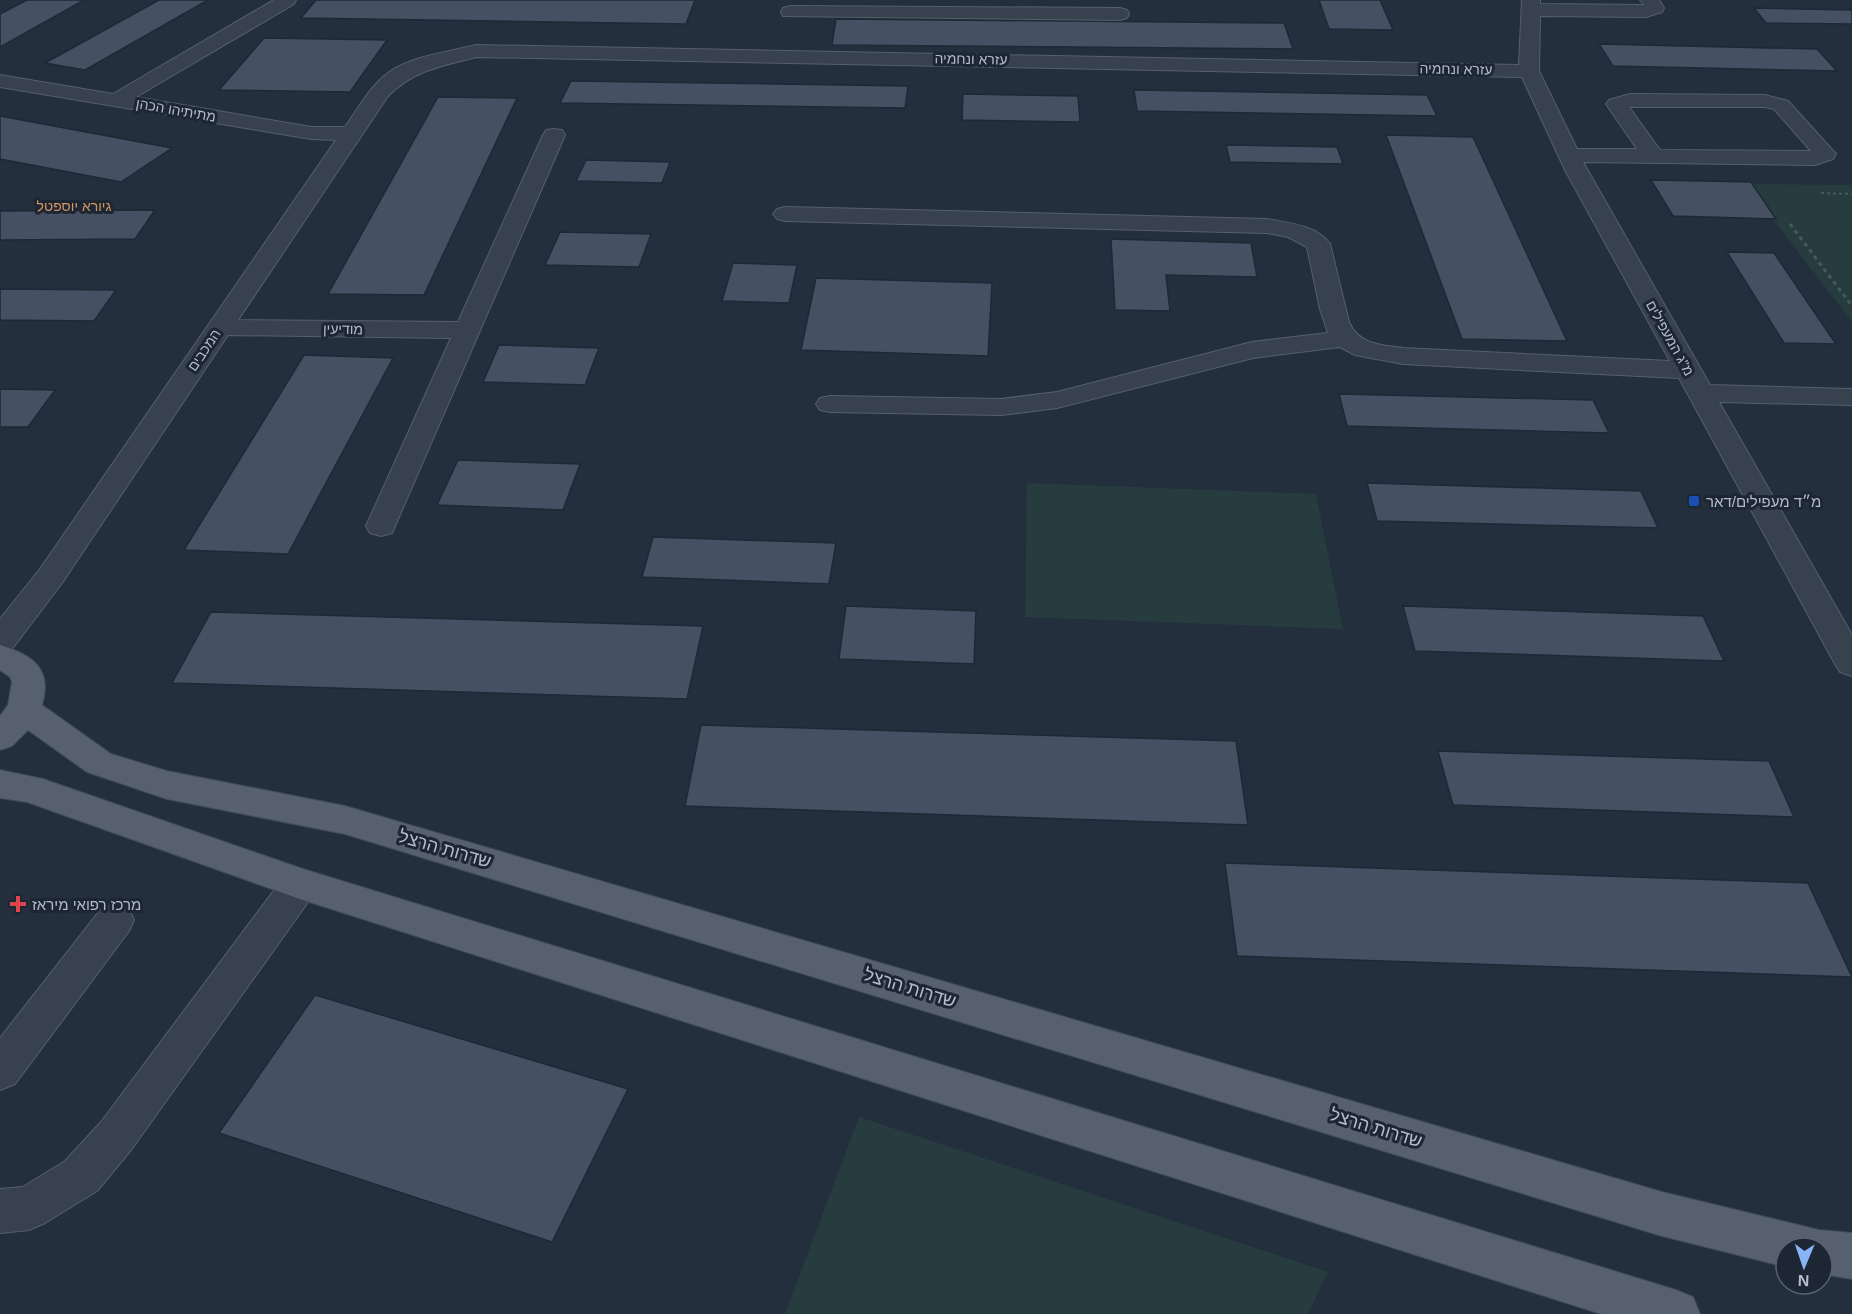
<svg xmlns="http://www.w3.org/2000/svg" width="1852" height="1314" font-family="Arial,'Noto Sans Hebrew',sans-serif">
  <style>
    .green { fill: #263c3f }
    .building { fill: #455162; stroke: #1f2835; stroke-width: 1.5 }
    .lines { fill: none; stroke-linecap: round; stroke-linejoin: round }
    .minor-casing { stroke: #565f6c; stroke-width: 2 }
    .major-casing { stroke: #414a57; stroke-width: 2 }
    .path-far1 { stroke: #44595c; stroke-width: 2; stroke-dasharray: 3 3; stroke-linecap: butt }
    .path { stroke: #44595c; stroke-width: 3; stroke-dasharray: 4 4; stroke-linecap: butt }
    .minor { fill: #38414e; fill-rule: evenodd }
    .major { fill: #56606e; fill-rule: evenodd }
    .transit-dot { fill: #1a4fb4; stroke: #1d2633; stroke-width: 2 }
    .health-dot { fill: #e0444e; stroke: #1d2633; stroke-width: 2 }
    .labels { text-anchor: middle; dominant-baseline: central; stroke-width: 6; stroke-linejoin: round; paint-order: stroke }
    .far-street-label { font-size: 14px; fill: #b4bcc9; stroke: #1d2633 }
    .far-neighbourhood-label { font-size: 14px; fill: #d59563; stroke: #1d2633 }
    .poi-label { font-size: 15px; fill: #b4bcc9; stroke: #1d2633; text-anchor: start }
    .near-street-label { font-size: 18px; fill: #b4bcc9; stroke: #1d2633 }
  </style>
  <rect width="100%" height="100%" fill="#242f3e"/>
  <g class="green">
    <path d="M1746 184 1852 185V322Z"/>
    <path d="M1027 483 1316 494 1343 629 1025 617Z"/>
    <path d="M859 1117 1328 1272 1308 1314H785Z"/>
  </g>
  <g class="building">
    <path d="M27 0H84L0 47V14Z"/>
    <path d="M159 0H208L85 70 45 63Z"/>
    <path d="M316 0H695L686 24 301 18Z"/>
    <path d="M1319 0H1380L1393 30 1329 29Z"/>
    <path d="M1754 8 1852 10V24L1766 23Z"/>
    <path d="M836 19 1284 23 1293 49 832 45Z"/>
    <path d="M264 38 387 40 350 92 219 90Z"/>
    <path d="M1599 44 1817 49 1837 71 1613 66Z"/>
    <path d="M571 81 908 86 905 108 560 103Z"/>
    <path d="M1134 90 1427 95 1437 116 1137 111Z"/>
    <path d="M963 94 1078 96 1080 122 962 120Z"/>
    <path d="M438 97 517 98 424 295 328 294Z"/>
    <path d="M0 116 172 148 121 182 0 159Z"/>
    <path d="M1386 135 1473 137 1567 341 1462 339Z"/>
    <path d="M1226 145 1337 147 1343 164 1230 162Z"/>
    <path d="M586 160 670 162 662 183 576 181Z"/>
    <path d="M1651 180 1751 182 1776 219 1673 216Z"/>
    <path d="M155 210 135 239 0 240V211Z"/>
    <path d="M560 232 651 234 639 267 545 265Z"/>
    <path d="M1111 239 1251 243 1257 277 1166 275 1170 311 1115 310Z"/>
    <path d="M1727 252 1774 253 1836 344 1784 343Z"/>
    <path d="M733 263 797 265 789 303 722 301Z"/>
    <path d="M816 278 992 283 988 356 801 350Z"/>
    <path d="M0 289 116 290 94 321 0 320Z"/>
    <path d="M499 345 599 348 585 385 483 382Z"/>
    <path d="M304 355 393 358 288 554 184 550Z"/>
    <path d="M0 389 55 390 28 427H0Z"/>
    <path d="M1339 394 1593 400 1609 433 1347 426Z"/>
    <path d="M458 460 580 464 563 510 437 505Z"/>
    <path d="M1367 483 1641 491 1658 528 1377 521Z"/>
    <path d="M653 537 836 543 829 584 642 577Z"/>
    <path d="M846 606 976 611 974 664 839 659Z"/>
    <path d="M1403 606 1703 616 1724 661 1415 651Z"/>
    <path d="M211 612 703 626 687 699 172 683Z"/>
    <path d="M701 725 1236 741 1248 825 685 806Z"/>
    <path d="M1438 751 1769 761 1794 817 1453 805Z"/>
    <path d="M1225 863 1808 883 1852 977 1237 956Z"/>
    <path d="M315 995 628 1089 552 1242 219 1133Z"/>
  </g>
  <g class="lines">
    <g class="minor-casing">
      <g id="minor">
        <path d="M274 0H296L294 4 136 97 311 127H345C358 109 370 86 388 73 411 56 448 52 476 45L1519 65 1522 0H1540V4L1644 5 1640 0H1659L1664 8 1662 12 1646 17 1540 16 1539 71 1577 149H1637L1606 104 1609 100 1630 94 1765 95 1788 101 1836 154 1833 159 1815 165 1583 162 1710 385 1852 389V405L1719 402 1852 635V676L1840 672 1835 664 1679 378 1403 364 1355 355 1340 347 1253 358 1057 408 1001 415 830 412 820 410 816 404 820 398 830 396 1001 399 1057 392 1252 342 1328 333 1320 309 1307 247 1288 237 1267 233 785 221 777 219 773 214 777 209 785 207 1267 219C1288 223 1317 225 1330 244L1349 322C1359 345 1381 345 1403 348L1670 361 1565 170 1522 77 476 57C442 66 414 70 388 96L238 320 458 322 543 135 546 130 554 129 562 130 565 135 392 533 381 536 370 533 366 526 451 338 228 335 62 583 12 649 0 652V619L40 569 336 140 311 139 0 87V75L113 94ZM1629 107H1765L1774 109 1811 151 1660 150Z"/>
        <path d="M790 6 1120 8 1127 10 1129 14 1127 18 1120 20 783 16 781 12 783 8Z"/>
        <path d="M300 869 313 873 319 884 313 895 131 1150 97 1191 45 1223 29 1230 0 1233V1189L23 1187 65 1161 101 1122 287 873Z"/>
        <path d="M115 904 129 909 134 920 129 931 15 1084 0 1090V1038L101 909Z"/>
      </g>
    </g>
    <g class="major-casing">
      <g id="major">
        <path d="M0 645C32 655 53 668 42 705L111 754 167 771 345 806 1662 1192 1819 1230 1852 1233V1279L1822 1274V1248H1786V1267L1662 1236 345 834 167 799 87 772 28 730 12 746 0 750V716L8 705 12 682 10 677 0 670Z"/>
        <path d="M0 770 43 779 303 869 1676 1290 1693 1297 1700 1314H1601L300 899 27 802 0 798Z"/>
      </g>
    </g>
    <path class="path-far1" d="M1821 193 1852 194"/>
    <path class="path" d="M1790 224 1852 306"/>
    <use href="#minor" class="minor"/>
    <use href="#major" class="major"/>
  </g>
  <rect class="transit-dot" x="1688" y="495" width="12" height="12" rx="3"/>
  <path class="health-dot" d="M15 895h6v6h6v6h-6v6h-6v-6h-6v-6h6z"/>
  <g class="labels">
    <g class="far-street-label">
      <text transform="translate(971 59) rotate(1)">עזרא ונחמיה</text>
      <text transform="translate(1456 69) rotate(1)">עזרא ונחמיה</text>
      <text transform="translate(176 110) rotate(10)">מתיתיהו הכהן</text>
      <text transform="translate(343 329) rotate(1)">מודיעין</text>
      <text transform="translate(1670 338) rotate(61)">מ"ג המעפילים</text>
      <text transform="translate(204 350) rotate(-56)">המכבים</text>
    </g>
    <g class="far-neighbourhood-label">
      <text x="74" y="206">גיורא יוספטל</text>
    </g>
    <g class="poi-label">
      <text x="1706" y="501">מ״ד מעפילים/דאר</text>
      <text x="32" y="904">מרכז רפואי מיראז</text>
    </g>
    <g class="near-street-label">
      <text transform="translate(445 849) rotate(16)">שדרות הרצל</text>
      <text transform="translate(910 988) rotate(17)">שדרות הרצל</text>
      <text transform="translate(1376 1128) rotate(17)">שדרות הרצל</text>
    </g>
  </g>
  <g transform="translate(1804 1266) rotate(182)"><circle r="28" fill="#1d2633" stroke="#59626f" stroke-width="1.5"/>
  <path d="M0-4.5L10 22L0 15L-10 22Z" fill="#8ab4f8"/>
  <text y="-9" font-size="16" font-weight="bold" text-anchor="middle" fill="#b4bcc9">N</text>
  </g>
</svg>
